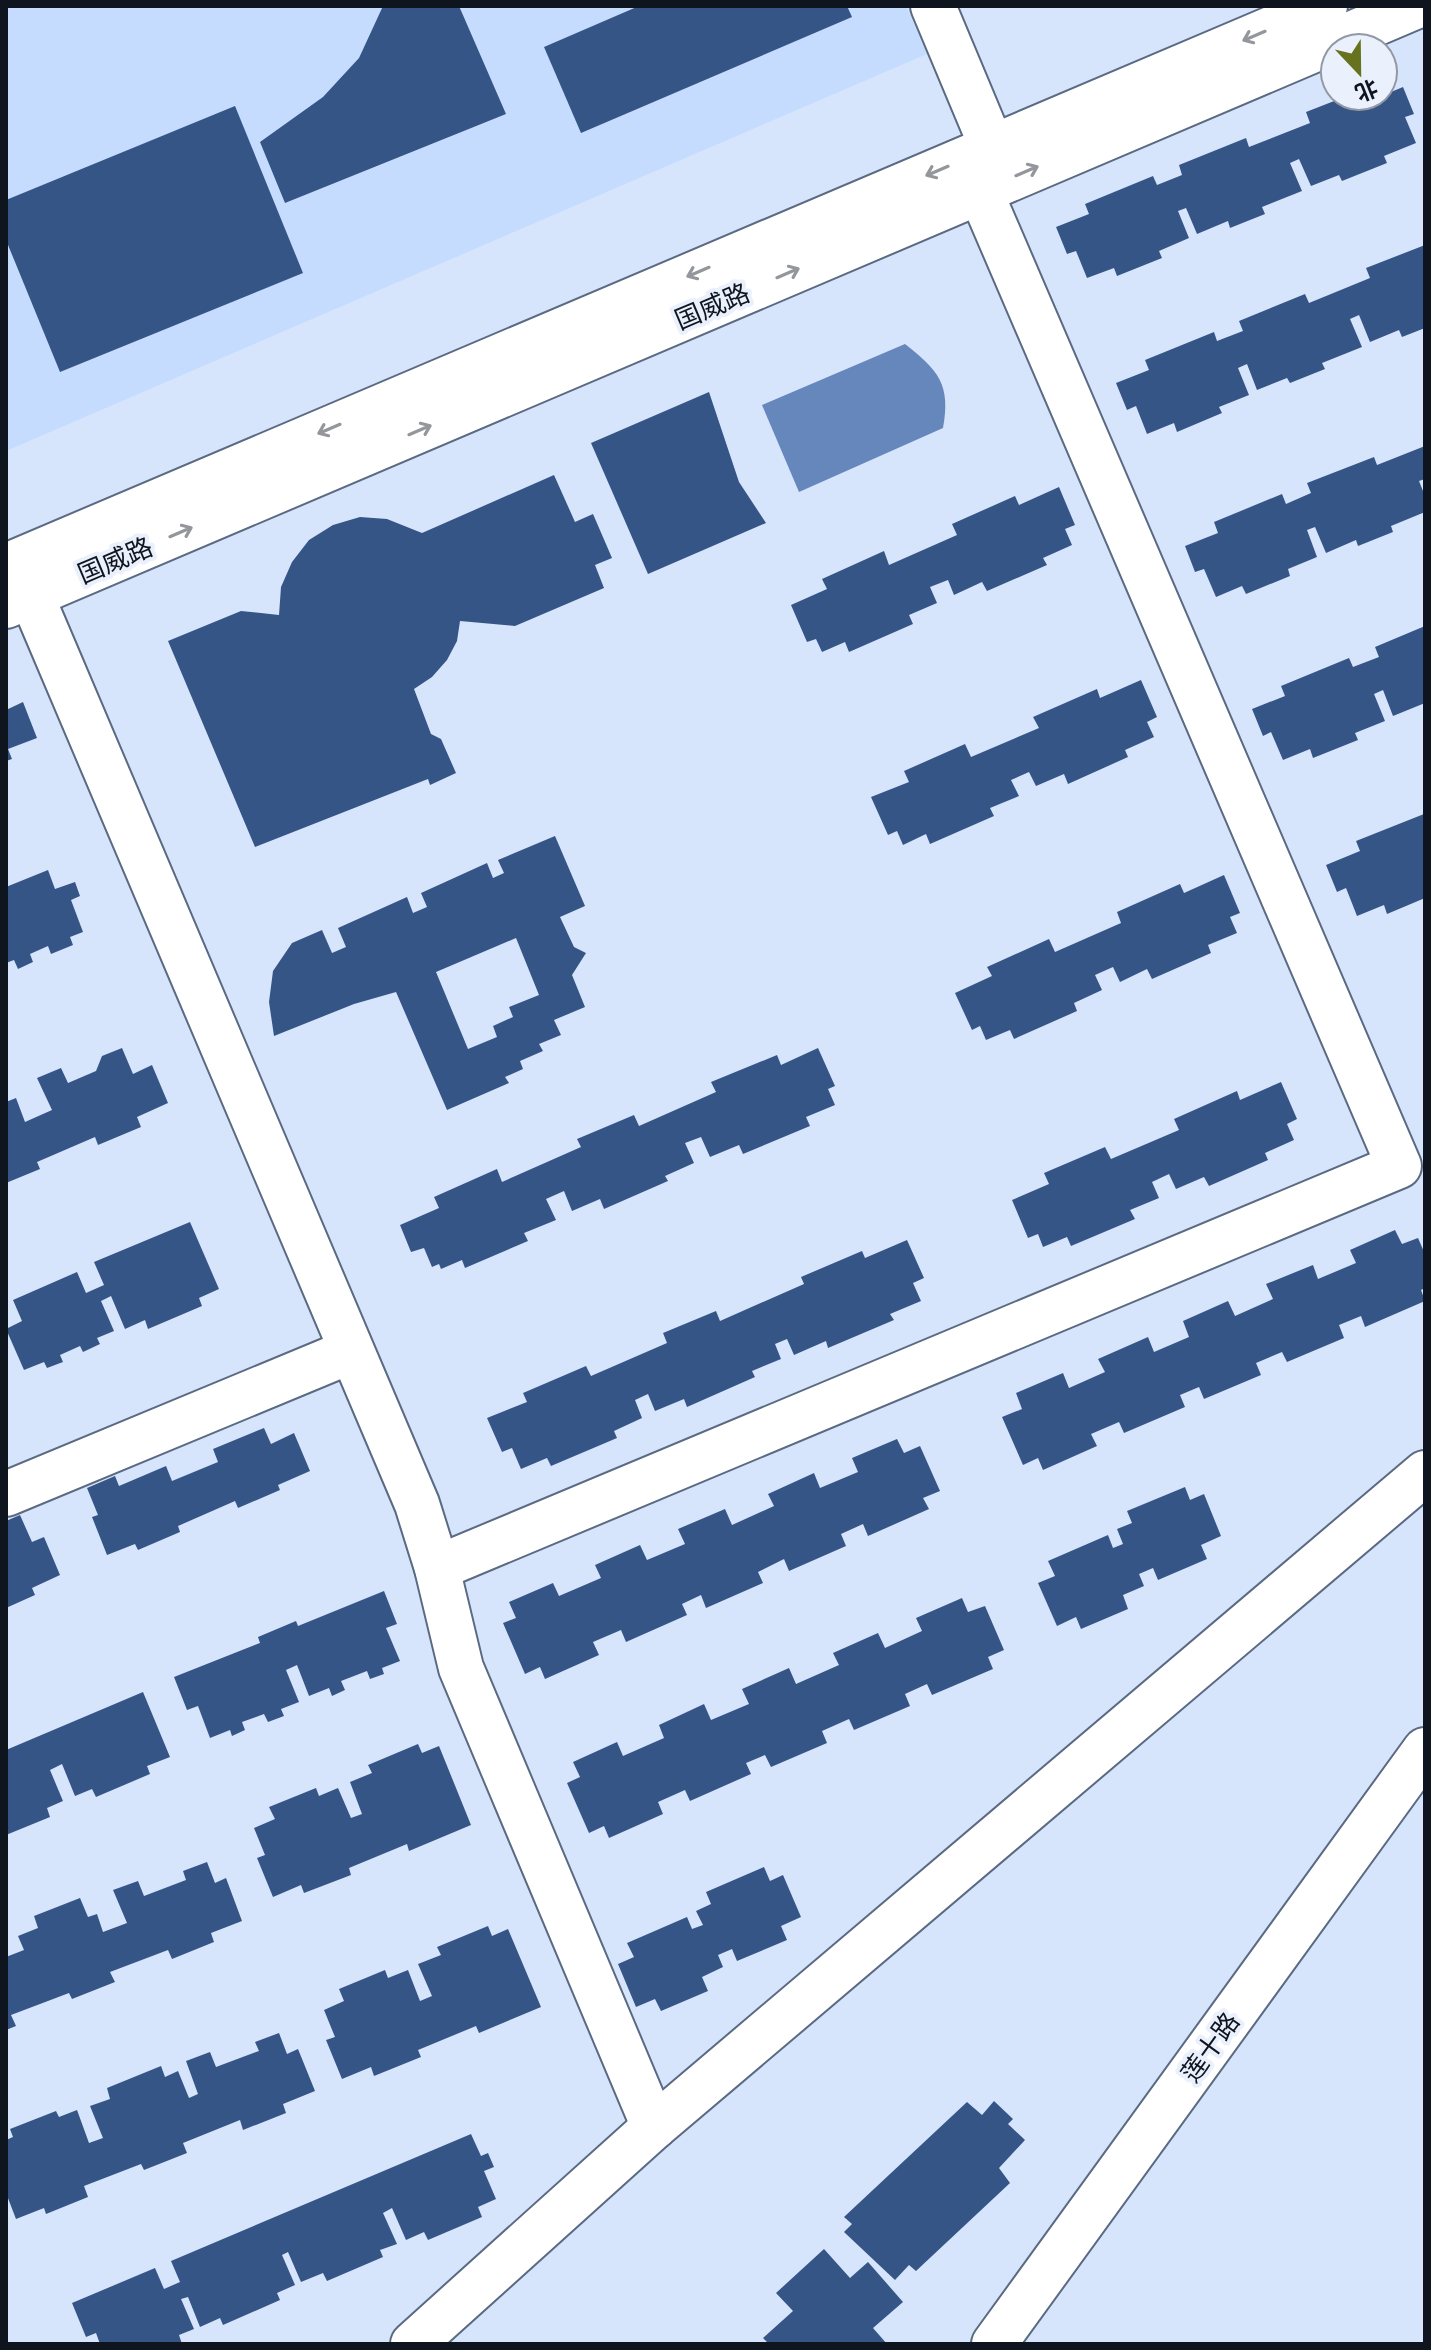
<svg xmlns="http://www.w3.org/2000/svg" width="1431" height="2350" font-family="Quicksand,'Noto Sans SC',sans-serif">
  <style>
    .built { fill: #c5dcfe }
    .water { fill: #6587bc }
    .building { fill: #365587; fill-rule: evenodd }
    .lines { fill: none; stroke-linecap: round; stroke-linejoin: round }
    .minor-casing { stroke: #5a6a82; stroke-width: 48 }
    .tertiary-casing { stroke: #5a6a82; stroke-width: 48 }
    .minor { stroke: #fff; stroke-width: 44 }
    .tertiary { stroke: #fff; stroke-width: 44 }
    .oneway { stroke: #93969a }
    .labels { text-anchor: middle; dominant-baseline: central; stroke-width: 8; stroke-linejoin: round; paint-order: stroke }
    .street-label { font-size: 26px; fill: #0f151f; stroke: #eaf1fd }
  </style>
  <rect width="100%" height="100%" fill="#d6e5fb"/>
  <path class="built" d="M6 6H906L927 54 6 451Z"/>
  <path class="water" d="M905 344C938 370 951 384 943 428L799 492 762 405Z"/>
  <g class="building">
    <path d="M383 6H459L506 114 285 203 260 142 323 97 359 58Z"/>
    <path d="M639 6H847L852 17 581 133 544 47Z"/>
    <path d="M1403 87 1414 114 1405 117 1416 143 1384 156 1387 163 1342 181 1339 175 1311 186 1299 159 1290 163 1302 191 1262 207 1265 214 1230 228 1228 221 1197 234 1186 208 1178 211 1189 238 1159 251 1162 258 1117 276 1114 268 1087 278 1076 251 1067 254 1056 227 1089 214 1085 204 1153 176 1157 185 1182 175 1179 165 1246 138 1249 147 1310 123 1306 112 1347 96 1379 97Z"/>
    <path d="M235 106 303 273 60 372 6 240V200Z"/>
    <path d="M1425 245V328L1402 337 1399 330 1370 342 1359 315 1350 319 1362 347 1322 363 1325 369 1290 383 1287 378 1257 390 1247 364 1238 368 1249 395 1219 407 1222 413 1177 432 1174 423 1147 434 1136 406 1127 410 1116 383 1149 370 1145 360 1214 332 1217 341 1243 331 1239 321 1305 294 1309 303 1370 278 1366 268Z"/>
    <path d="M709 392 739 482 766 523 648 574 591 443Z"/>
    <path d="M1425 446V479L1419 481 1425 496V512L1391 526 1393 532 1358 546 1356 540 1326 553 1315 527 1307 530 1317 557 1288 569 1290 576 1246 594 1242 586 1216 597 1204 569 1195 572 1185 546 1218 533 1214 522 1282 494 1286 504 1311 493 1307 483 1374 457 1377 465Z"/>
    <path d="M554 475 575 522 593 514 612 558 595 565 604 588 515 626 460 621 457 641 447 660 432 677 414 689 431 734 441 739 456 773 430 785 428 779 255 847 168 641 241 611 279 615 281 587 292 562 309 540 333 525 360 517 387 519 422 533Z"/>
    <path d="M1059 487 1075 525 1065 529 1072 545 1043 558 1047 565 987 591 982 582 954 595 948 580 930 587 937 603 909 615 913 624 849 652 845 642 822 652 816 639 807 642 791 605 827 589 822 579 884 551 889 565 957 535 952 524 1015 496 1019 505Z"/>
    <path d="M1425 626V703L1393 716 1383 690 1374 694 1385 721 1355 733 1358 740 1313 758 1310 749 1283 760 1271 732 1263 736 1252 709 1285 696 1281 686 1349 658 1353 667 1379 657 1375 647Z"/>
    <path d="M1141 680 1157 717 1147 722 1154 737 1125 750 1128 757 1068 784 1064 774 1036 786 1029 772 1011 780 1019 796 990 808 994 816 930 844 926 834 903 845 897 831 888 835 871 797 909 782 904 771 965 744 971 757 1039 728 1033 717 1097 689 1100 698Z"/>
    <path d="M23 702 37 738 8 749 12 759 6 761V710Z"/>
    <path d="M1424 814 1425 898 1387 914 1384 905 1357 916 1346 888 1337 892 1326 865 1360 851 1356 841Z"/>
    <path d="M555 836 585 906 560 917 574 947 586 953 572 975 585 1007 554 1020 561 1035 539 1044 543 1051 520 1061 523 1069 505 1077 509 1083 447 1110 396 992 354 1004 274 1036 269 1002 273 971 292 943 322 930 332 953 346 947 338 928 407 897 413 913 427 907 421 893 487 863 493 878 504 873 498 860ZM516 938 539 995 509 1007 513 1017 493 1026 497 1037 468 1049 436 972Z"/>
    <path d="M48 870 55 889 75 882 80 896 71 900 83 932 70 937 73 945 51 954 48 946 30 954 33 962 18 969 14 960 6 963V887Z"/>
    <path d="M1224 875 1240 913 1230 917 1237 933 1208 945 1211 953 1152 979 1147 969 1120 982 1113 967 1095 975 1102 990 1074 1003 1077 1011 1014 1039 1010 1030 986 1040 980 1026 972 1030 955 993 992 976 987 967 1049 939 1055 952 1121 923 1117 912 1180 884 1184 893Z"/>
    <path d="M122 1048 133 1074 152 1065 168 1103 137 1117 141 1127 98 1145 95 1137 37 1162 40 1169 6 1183V1102L16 1098 25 1122 52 1110 37 1078 61 1068 68 1083 96 1071 102 1056Z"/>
    <path d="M818 1048 835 1086 828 1089 835 1105 806 1117 810 1126 743 1154 739 1145 710 1157 701 1137 685 1143 694 1163 665 1176 668 1181 604 1209 600 1199 572 1211 564 1191 546 1199 556 1220 524 1233 528 1241 465 1268 462 1260 441 1269 439 1264 432 1267 424 1248 411 1252 400 1225 439 1208 434 1197 497 1169 502 1182 581 1147 577 1139 634 1115 639 1126 716 1092 711 1082 777 1055 781 1065Z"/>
    <path d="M1281 1082 1297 1119 1287 1124 1294 1140 1265 1153 1268 1160 1209 1186 1204 1177 1176 1189 1169 1174 1152 1182 1159 1198 1130 1210 1135 1219 1071 1246 1067 1237 1043 1247 1038 1234 1028 1238 1012 1200 1049 1184 1044 1173 1105 1147 1111 1159 1179 1130 1174 1119 1237 1091 1240 1100Z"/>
    <path d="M190 1222 219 1289 199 1298 202 1306 148 1329 145 1320 125 1329 111 1296 101 1301 114 1331 97 1338 100 1344 83 1352 80 1346 60 1355 63 1362 47 1368 44 1362 24 1370 6 1329 22 1321 13 1300 77 1272 86 1293 104 1285 94 1262Z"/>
    <path d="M1395 1230 1402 1244 1418 1238 1425 1254V1288L1421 1290 1425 1301 1365 1327 1361 1316 1339 1325 1344 1338 1287 1362 1282 1352 1256 1363 1261 1375 1204 1399 1199 1387 1180 1395 1185 1407 1124 1433 1119 1422 1091 1434 1097 1446 1043 1470 1038 1458 1023 1465 1002 1417 1022 1409 1016 1393 1063 1373 1069 1388 1105 1372 1098 1359 1148 1337 1154 1352 1189 1337 1183 1321 1228 1301 1235 1316 1273 1299 1266 1284 1313 1265 1318 1279 1356 1263 1350 1250Z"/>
    <path d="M907 1240 924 1278 913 1283 921 1301 890 1314 894 1320 828 1348 826 1341 794 1355 787 1339 775 1344 781 1359 752 1371 755 1377 687 1407 684 1399 655 1411 648 1394 635 1400 642 1418 614 1431 617 1438 551 1466 547 1458 521 1469 512 1448 502 1452 487 1418 527 1402 523 1393 586 1366 591 1376 667 1343 663 1333 716 1311 720 1321 804 1284 801 1277 862 1251 865 1258Z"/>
    <path d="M264 1428 271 1444 294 1433 310 1471 278 1485 280 1490 238 1508 235 1501 178 1526 180 1532 138 1550 135 1544 107 1555 92 1517 98 1515 87 1488 115 1476 119 1486 166 1466 172 1481 218 1462 213 1449Z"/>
    <path d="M897 1439 904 1453 920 1446 940 1491 923 1498 929 1509 868 1536 863 1524 841 1534 846 1546 789 1571 784 1559 758 1572 763 1583 706 1608 701 1595 682 1604 687 1615 626 1642 621 1630 593 1642 599 1655 545 1679 540 1667 525 1674 503 1623 516 1618 509 1602 553 1583 559 1596 601 1578 595 1565 640 1545 647 1560 685 1544 678 1529 725 1509 732 1525 774 1506 768 1494 814 1473 820 1488 858 1472 852 1458Z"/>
    <path d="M1185 1487 1190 1500 1204 1494 1221 1536 1201 1545 1207 1559 1158 1580 1153 1568 1139 1574 1144 1586 1123 1595 1128 1609 1081 1629 1076 1617 1057 1626 1038 1583 1055 1576 1048 1561 1108 1535 1113 1548 1123 1544 1117 1529 1132 1523 1127 1511Z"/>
    <path d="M20 1515 32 1542 44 1537 60 1575 32 1588 35 1595 6 1608V1521Z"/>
    <path d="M384 1591 397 1624 386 1628 400 1661 382 1668 384 1674 370 1679 367 1671 341 1681 345 1690 332 1696 329 1688 309 1696 297 1665 286 1670 299 1702 281 1709 284 1716 268 1722 264 1714 242 1722 245 1730 232 1736 230 1730 210 1738 198 1706 187 1710 174 1677 260 1643 258 1637 296 1621 298 1626Z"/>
    <path d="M962 1598 968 1612 985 1606 1004 1650 988 1657 993 1669 932 1695 927 1684 905 1694 910 1706 854 1730 849 1719 822 1731 827 1743 771 1767 765 1755 746 1763 751 1774 690 1801 685 1790 658 1802 663 1814 609 1838 604 1826 589 1833 567 1783 580 1777 573 1762 617 1742 623 1756 664 1738 659 1725 704 1704 711 1720 749 1704 742 1689 789 1668 796 1684 839 1665 833 1653 878 1633 885 1648 922 1631 916 1618Z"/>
    <path d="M143 1692 170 1757 147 1766 150 1774 96 1797 92 1789 75 1796 62 1764 50 1770 63 1801 47 1808 50 1817 6 1835V1750Z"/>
    <path d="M418 1744 422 1753 439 1746 471 1825 409 1851 407 1844 349 1868 351 1875 304 1893 301 1885 273 1897 257 1858 265 1855 254 1828 275 1819 269 1807 316 1788 319 1796 338 1788 351 1818 362 1814 350 1782 372 1773 368 1765Z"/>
    <path d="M207 1862 215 1883 226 1878 242 1921 211 1933 214 1942 172 1959 168 1950 110 1972 115 1982 72 1999 69 1993 11 2015 16 2026 6 2030V1957L24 1950 18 1936 38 1928 34 1916 80 1898 88 1917 97 1914 103 1932 127 1923 113 1890 138 1881 144 1896 186 1880 183 1871Z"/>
    <path d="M764 1867 770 1881 783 1875 801 1917 781 1926 787 1940 737 1961 732 1949 718 1955 723 1967 702 1977 708 1991 661 2011 655 1999 636 2007 618 1964 634 1957 627 1943 687 1917 692 1929 703 1925 696 1911 711 1904 706 1892Z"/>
    <path d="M488 1926 492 1936 508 1929 541 2007 479 2033 476 2026 418 2050 421 2057 374 2076 371 2067 342 2079 326 2040 335 2037 324 2010 344 2001 339 1989 385 1970 388 1978 408 1970 420 2001 432 1996 418 1964 441 1955 437 1947Z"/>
    <path d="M279 2033 287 2054 298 2049 315 2091 283 2104 286 2113 243 2130 240 2120 183 2143 187 2153 144 2170 141 2164 84 2186 88 2197 46 2214 44 2208 16 2219 6 2193V2140L13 2137 10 2129 56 2111 59 2117 77 2110 89 2143 103 2138 90 2106 110 2099 107 2088 161 2066 165 2077 178 2071 189 2098 198 2094 186 2061 210 2052 216 2067 259 2051 255 2042Z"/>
    <path d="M994 2101 1013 2119 1008 2124 1025 2140 999 2168 1010 2183 916 2271 909 2265 895 2280 844 2232 852 2224 844 2217 967 2102 982 2115Z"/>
    <path d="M471 2134 481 2156 488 2153 494 2167 484 2171 496 2199 478 2207 482 2217 428 2240 424 2232 406 2240 392 2208 383 2213 397 2244 380 2250 383 2257 327 2281 323 2273 301 2282 288 2252 282 2255 295 2285 277 2293 280 2300 223 2325 220 2318 200 2327 188 2297 181 2299 194 2329 179 2335 182 2344H100L96 2333 86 2337 72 2303 155 2268 164 2289 180 2282 171 2261Z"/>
    <path d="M824 2249 850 2278 868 2262 903 2302 873 2328 887 2344H769L763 2338 793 2311 776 2293Z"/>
  </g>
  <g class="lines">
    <g class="minor-casing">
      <g id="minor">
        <path d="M933 6 992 147"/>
        <path d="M31 595 417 1504 437 1568 461 1668 654 2127"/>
        <path d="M6 1494 351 1351"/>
        <path d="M437 1568 1399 1166 980 191"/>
        <path d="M413 2344 654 2127 1425 1473"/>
      </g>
    </g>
    <g class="tertiary-casing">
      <g id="tertiary">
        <path d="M6 566 1325 6"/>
        <path d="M6 606 1417 6"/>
        <path d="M994 2344 1425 1750"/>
      </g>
    </g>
    <use href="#minor" class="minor"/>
    <use href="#tertiary" class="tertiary"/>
  </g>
  <defs><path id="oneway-shaft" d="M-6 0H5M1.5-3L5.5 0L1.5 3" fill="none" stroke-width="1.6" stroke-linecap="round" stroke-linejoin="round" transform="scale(2)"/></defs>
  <g class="oneway">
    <use href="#oneway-shaft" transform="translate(1254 36) rotate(157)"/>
    <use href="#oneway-shaft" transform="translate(937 171) rotate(157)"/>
    <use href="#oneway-shaft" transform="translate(1027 171) rotate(-23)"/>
    <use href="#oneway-shaft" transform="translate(698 272) rotate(157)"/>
    <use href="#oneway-shaft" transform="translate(788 273) rotate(-23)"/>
    <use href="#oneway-shaft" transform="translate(329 429) rotate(157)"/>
    <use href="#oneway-shaft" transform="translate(420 430) rotate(-23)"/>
    <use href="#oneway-shaft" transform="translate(181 532) rotate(-23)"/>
  </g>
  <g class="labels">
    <g class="street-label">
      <text transform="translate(712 306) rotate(-23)">国威路</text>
      <text transform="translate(115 560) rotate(-23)">国威路</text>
      <text transform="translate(1210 2047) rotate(-54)">莲十路</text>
    </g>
  </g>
  <rect width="1431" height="2350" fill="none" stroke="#0f151f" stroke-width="16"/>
  <g transform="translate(1359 72) rotate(158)"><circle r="38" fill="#eaf1fd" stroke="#9299a4" stroke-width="2"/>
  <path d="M0-6L14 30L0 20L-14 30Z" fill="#66721d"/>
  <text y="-12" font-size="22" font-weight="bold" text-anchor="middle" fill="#0f151f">北</text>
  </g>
</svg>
